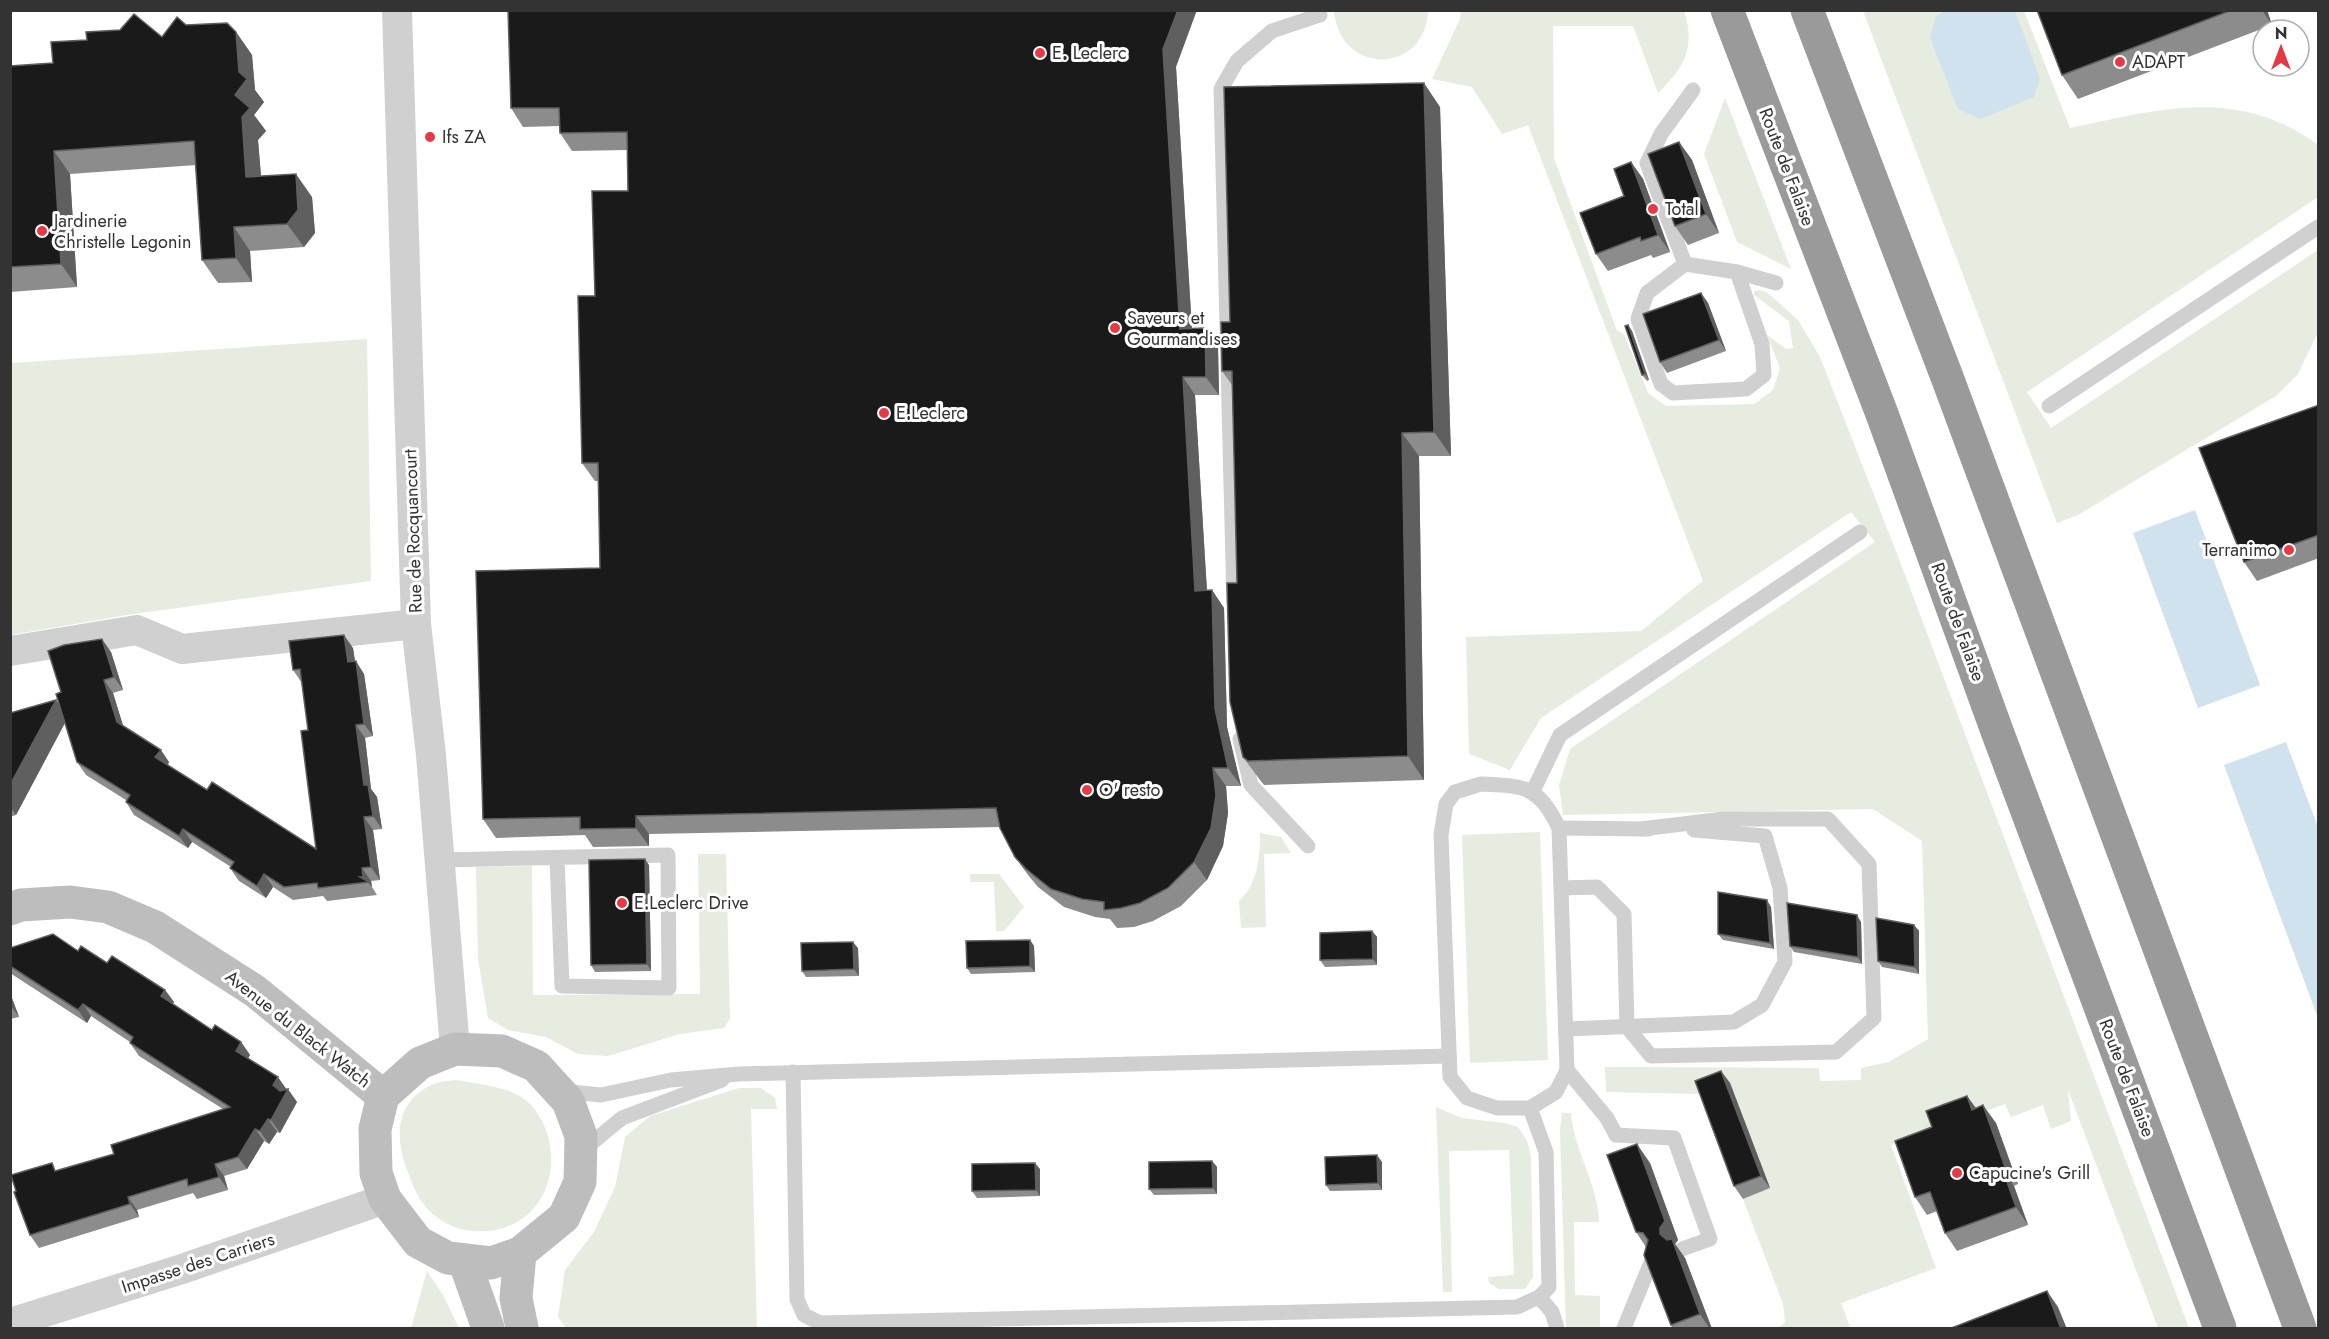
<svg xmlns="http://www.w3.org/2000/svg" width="2329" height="1339" font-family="Jost,sans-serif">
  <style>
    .green { fill: #e6ecdf }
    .water { fill: #cfe2ee }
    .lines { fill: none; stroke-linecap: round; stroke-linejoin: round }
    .lane { stroke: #d0d0d0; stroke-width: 15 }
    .street { stroke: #d0d0d0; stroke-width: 30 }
    .secondary { stroke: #bdbdbd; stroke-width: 33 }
    .highway { stroke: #9a9a9a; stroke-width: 33 }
    .wall { fill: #8c8c8c }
    .shaded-wall { fill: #5f5f5f }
    .building { fill: #1a1a1a; stroke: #5f5f5f; stroke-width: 1.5 }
    .poi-dot { fill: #e63946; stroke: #fff; stroke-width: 2 }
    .labels { text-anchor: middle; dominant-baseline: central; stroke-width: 6; stroke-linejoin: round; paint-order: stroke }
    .poi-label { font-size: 18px; fill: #333; stroke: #fff; text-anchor: start }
    .street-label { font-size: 18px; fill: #333; stroke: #fff }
  </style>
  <rect width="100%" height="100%" fill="#fff"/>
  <g class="green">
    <path d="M1334 11H1428C1425 75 1340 76 1334 11Z"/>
    <path d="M1461 11H1684C1696 47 1684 68 1658 93L1633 26H1553L1554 158 1617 331 1624 334 1648 393 1666 406 1754 404 1773 390 1780 368 1767 335 1786 349 1793 348 1789 321 1754 295V291L1760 290 1768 293 1798 320 1820 357 1899 559 2189 1328H2158L2068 1090 2071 1121 2051 1129 2043 1105 2011 1117 2005 1104 1891 1145 1936 1268 1841 1303 1850 1327 1847 1328H1778L1785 1322 1783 1304 1743 1199 1770 1188 1704 1094 1606 1092 1605 1067 1819 1068 1820 1081 1861 1080V1068L1889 1062 1928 1039 1922 841 1873 809 1563 815 1559 785 1570 749 1875 542 1851 512 1541 718 1510 770 1469 754 1466 637 1641 631 1703 581 1528 125 1502 134 1472 87 1432 79 1460 19Z"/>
    <path d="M1863 11H2024L2070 128C2159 109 2238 86 2318 145V197L2027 392 2051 428 2318 250V332L2298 374 2276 396 2078 515 2057 523Z"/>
    <path d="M1725 98 1791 269 1737 242 1704 154Z"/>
    <path d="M367 339 371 581 127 615 11 635V363Z"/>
    <path d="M1540 832 1548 1060 1470 1063 1462 835Z"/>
    <path d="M1260 833 1281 837 1291 853 1264 854 1266 927 1241 928 1239 901C1258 883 1260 858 1260 833Z"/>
    <path d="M698 854H726L730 1019 724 1028 680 1034 608 1056 578 1054 546 1037 508 1030 488 1018 478 959 476 867 532 866 533 995 700 994Z"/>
    <path d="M970 874H999L1024 907 1004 931H996L994 882H970Z"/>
    <path d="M457 1080C480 1085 512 1086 530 1104 563 1139 558 1204 511 1225 476 1240 435 1228 417 1194 413 1187 411 1179 408 1172 394 1138 395 1100 434 1084 441 1081 450 1081 457 1080Z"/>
    <path d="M739 1088H761L775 1098 777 1109H751L757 1328H566L558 1317 565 1270 594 1232 615 1187 625 1137 650 1116Z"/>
    <path d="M1436 1107 1462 1118 1504 1123 1518 1127 1527 1141 1531 1156 1533 1277 1525 1289H1499L1489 1283 1488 1277 1514 1275 1509 1150 1449 1151 1452 1292H1443Z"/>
    <path d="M1562 1113H1571C1574 1151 1598 1184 1599 1222H1574L1575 1295 1600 1296V1328H1566L1560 1130Z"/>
    <path d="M427 1271 443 1295 459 1328H411Z"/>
  </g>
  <g class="water">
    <path d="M1949 10 2015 11 2040 79 2034 97 1980 119 1958 109 1930 38 1936 16Z"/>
    <path d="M2195 510 2260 685 2198 708 2133 533Z"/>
    <path d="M2286 742 2318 827V1018L2224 765Z"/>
  </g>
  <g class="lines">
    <g class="lane">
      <path d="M1693 90 1661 134 1647 163 1685 264 1737 272 1776 283"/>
      <path d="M1685 264 1647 293 1638 319 1661 384 1673 393 1746 389 1764 375 1762 344 1737 272"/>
      <path d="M2049 406 2318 227"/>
      <path d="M1234 602 1221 89 1237 61 1272 31 1320 15"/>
      <path d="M1240 739 1251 785 1308 846"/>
      <path d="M1481 784C1526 786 1538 786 1559 828L1567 1070 1556 1092 1530 1108H1497L1467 1098 1450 1077 1441 835 1446 804 1455 792Z"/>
      <path d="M1533 791 1560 735 1860 532"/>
      <path d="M1559 828 1649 829"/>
      <path d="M438 860 668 855 669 988 562 986 557 858"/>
      <path d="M1562 888 1597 887 1624 914 1627 1027 1651 1056 1836 1052 1874 1018 1869 864 1828 819H1724L1641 829"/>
      <path d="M1567 1029 1734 1022 1762 1005 1785 962 1780 888 1765 836 1694 830"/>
      <path d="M1567 1070 1607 1118 1616 1135 1674 1138 1710 1239 1682 1249"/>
      <path d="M793 1072 797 1299 804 1315 820 1323 1517 1307 1539 1297 1549 1287 1546 1152 1530 1108"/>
      <path d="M561 1091 601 1095 671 1080 739 1074 1449 1056"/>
      <path d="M582 1151 622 1118 722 1080"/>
      <path d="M1539 1297 1552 1312 1557 1328"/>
      <path d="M1624 1328 1652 1260"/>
    </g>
    <g class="street">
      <path d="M397 10 416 624 431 755 455 1049"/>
      <path d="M10 651 137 630 182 649 416 624"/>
      <path d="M10 1323 182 1269 385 1199"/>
    </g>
    <g class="secondary">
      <path d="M10 909 21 905 70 902 108 907 155 927 255 991 383 1096"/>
      <path d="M455 1049 502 1051 536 1066 568 1101 581 1136 580 1182 564 1217 520 1253 491 1263 448 1258 418 1242 385 1199 376 1173 375 1129 383 1096 420 1063Z"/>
      <path d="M520 1253 516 1298 522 1328"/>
      <path d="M464 1260 488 1328"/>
    </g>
    <g class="highway">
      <path d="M1727 10 1882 414 1997 731 2220 1328"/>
      <path d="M1807 10 1947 377 2300 1328"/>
    </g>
  </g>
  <g class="wall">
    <path d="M2037 10H2267L2272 25 2078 99 2062 75Z"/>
    <path d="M186 25 236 32 252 55 255 90 264 102 254 115 266 131 258 140 261 176 312 197 315 233 304 247 250 251 252 282 218 283 202 260 196 165 70 174 77 287 10 292V66L53 63 162 37Z"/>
    <path d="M1176 67 1192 329 1205 328 1218 347 1219 395H1195L1207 590H1212L1224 608 1227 727 1241 786H1226L1228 813 1223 846 1207 880 1181 906 1153 921 1134 927 1117 928 1110 919 1095 917 1064 907 1038 887 1028 875 1015 857 1000 827 649 834V846L593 847 585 835 496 838 483 819 600 568 598 481H595L582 463 595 296 628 191 627 150 572 151 560 133 559 126 523 127 511 108Z"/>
    <path d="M1440 107 1451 456H1419L1424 780 1264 785 1260 780 1243 757 1232 385 1222 371 1230 322Z"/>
    <path d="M1679 142 1692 160 1719 233 1688 245 1675 226Z"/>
    <path d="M1631 162 1643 179 1670 252 1653 258 1651 255 1608 271 1596 254 1624 196Z"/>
    <path d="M1701 293 1708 303 1726 351 1667 373 1660 362Z"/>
    <path d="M1628 325 1632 331 1649 380 1647 381 1642 375Z"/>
    <path d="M2319 405V558L2257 581 2244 562Z"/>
    <path d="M353 648 355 661 364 674 373 736 365 738 371 789 377 797 382 829 373 830 380 880 371 881 372 887 377 895 327 901 323 896 293 900 273 887 266 898 239 881 230 868 231 867 192 842 188 848 134 815 126 802V800L86 775 77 762 65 723 16 815 10 817V713L56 700 59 704 61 692 111 652 123 690 113 693 123 726 169 762 168 765 207 790 316 849 308 730 302 683 293 670Z"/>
    <path d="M649 865 651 971 595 972 591 965Z"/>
    <path d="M1771 907 1774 949 1723 940 1718 934Z"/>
    <path d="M1861 922 1862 964 1794 952 1790 946Z"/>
    <path d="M1914 925 1919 931V974L1882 967 1878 961Z"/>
    <path d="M1372 931 1377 937V965L1325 967 1320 960Z"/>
    <path d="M1030 940 1034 946 1035 972 971 974 967 968Z"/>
    <path d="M10 948 78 951 107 963 165 990 174 1002 173 1004 212 1030 241 1042 250 1055 248 1058 286 1089 297 1102 280 1133 277 1132 269 1144 264 1141 247 1169 224 1176 228 1190 197 1199 193 1193 137 1210 139 1217 39 1248 30 1235 58 1171 114 1154 223 1109 139 1056 130 1043V1042L91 1016 87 1023 10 973Z"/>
    <path d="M858 948 859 976 806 977 802 971Z"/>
    <path d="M10 993 19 1017 10 1019Z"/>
    <path d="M1721 1071 1730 1083 1770 1188 1743 1199 1734 1186Z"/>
    <path d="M1967 1096 1976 1108 1996 1123 2018 1184 2014 1186 2028 1225 1957 1251 1945 1233 1937 1211 1927 1215 1915 1197 1932 1127Z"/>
    <path d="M1212 1161 1217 1167V1194L1154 1195 1149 1189Z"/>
    <path d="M1382 1162V1190L1330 1191 1326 1185Z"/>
    <path d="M1650 1163 1678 1240 1675 1244 1685 1258 1712 1329H1673L1671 1325 1646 1247 1636 1232Z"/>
    <path d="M1040 1169V1196L977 1198 972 1191Z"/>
  </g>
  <g class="shaded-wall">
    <path d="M1178 10H1197L1176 67 1193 347 1180 329 1163 49Z"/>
    <path d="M2262 10H2267L2272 25Z"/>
    <path d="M236 32 252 55 255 90 264 102 254 115 266 131 258 140 263 200 246 177 235 95 239 72Z"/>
    <path d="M1424 83 1440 107 1451 456 1434 432Z"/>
    <path d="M1679 142 1692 160 1719 233 1706 214Z"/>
    <path d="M54 151 70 174 77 287 61 264Z"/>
    <path d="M1631 162 1643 179 1670 252 1658 235Z"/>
    <path d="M296 174 312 197 315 233 304 247 287 224Z"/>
    <path d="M234 227 250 251 252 282 236 258Z"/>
    <path d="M1701 293 1708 303 1726 351 1719 340Z"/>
    <path d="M1628 325 1632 331 1649 380 1645 374Z"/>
    <path d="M1205 328 1218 347 1219 395 1206 377Z"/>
    <path d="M1183 377 1195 395 1208 609 1195 591Z"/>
    <path d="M1402 433 1419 456 1424 780 1408 756Z"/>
    <path d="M1212 590 1224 608 1227 727 1241 786 1228 768 1215 709Z"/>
    <path d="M344 635 353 648 357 675 348 662Z"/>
    <path d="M102 639 111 652 123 690 114 677Z"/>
    <path d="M356 661 364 674 373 736 364 724Z"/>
    <path d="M104 680 113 693 126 735 117 722Z"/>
    <path d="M56 700 68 717 16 815 10 807V785Z"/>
    <path d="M356 725 365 738 371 789 377 797 382 829 373 816 364 785Z"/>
    <path d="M161 750 169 762 164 770 155 757Z"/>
    <path d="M1213 768 1226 786 1228 813 1223 846 1207 880 1194 862Z"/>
    <path d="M636 816 649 834V846L636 828Z"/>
    <path d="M364 817 373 830 380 880 371 867Z"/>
    <path d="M183 829 192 842 188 848 179 836Z"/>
    <path d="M645 859 649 865 651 971 647 964Z"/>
    <path d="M362 868 371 881 372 887 363 877Z"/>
    <path d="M264 874 273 887 266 898 257 886Z"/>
    <path d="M1767 900 1771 907 1774 949 1770 943Z"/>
    <path d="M1857 915 1861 922 1862 964 1858 957Z"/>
    <path d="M1914 925 1919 931V974L1915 967Z"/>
    <path d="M1372 931 1377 937V965L1373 959Z"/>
    <path d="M1030 940 1034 946 1035 972 1030 966Z"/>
    <path d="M853 942 858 948 859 976 854 969Z"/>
    <path d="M165 990 174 1002 169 1009 161 996Z"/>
    <path d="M10 993 19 1017 10 1005Z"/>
    <path d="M83 1004 91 1016 87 1023 78 1010Z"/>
    <path d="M241 1042 250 1055 245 1063 236 1051Z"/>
    <path d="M1721 1071 1730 1083 1770 1188 1761 1176Z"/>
    <path d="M278 1077 287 1090 282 1098 273 1085Z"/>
    <path d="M288 1089 297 1102 280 1133 271 1120Z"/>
    <path d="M1967 1096 1980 1114 1972 1110Z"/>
    <path d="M1983 1105 1996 1123 2018 1184 2005 1167Z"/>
    <path d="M268 1119 277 1132 269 1144 260 1131Z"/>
    <path d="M255 1129 264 1141 247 1169 238 1157Z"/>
    <path d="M1637 1144 1650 1163 1678 1240 1675 1244 1685 1258 1712 1329H1710L1700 1314 1673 1247 1660 1234V1228Z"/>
    <path d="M1377 1155 1382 1162V1190L1378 1183Z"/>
    <path d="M1212 1161 1217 1167V1194L1213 1188Z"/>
    <path d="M1035 1163 1040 1169V1196L1036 1190Z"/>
    <path d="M215 1164 224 1176 228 1190 219 1177Z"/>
    <path d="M2002 1168 2014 1186 2028 1225 2016 1207Z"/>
    <path d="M128 1197 137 1210 139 1217 130 1204Z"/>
    <path d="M2047 1291 2058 1307 2067 1329H2061Z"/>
  </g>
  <g class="building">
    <path d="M508 10H1178L1163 49 1180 329 1205 328 1206 377H1183L1195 591 1212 590 1215 709 1228 768H1213L1216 795 1211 828 1194 862 1168 888 1140 903 1121 908 1104 910V902L1082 899 1051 889 1026 869 1015 857 1000 828 996 808 636 816V828L580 829V817L483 819 476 571 600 568 598 463H582L578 296H595L592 191H628L627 132 560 133 559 108H511Z"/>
    <path d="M2037 10H2232L2062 75Z"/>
    <path d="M134 14 162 37 177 17 186 25 227 23 236 32 239 72 247 79 235 95 250 108 242 117 246 177 296 174 298 210 287 224 234 227 236 258 202 260 194 141 54 151 61 264 10 267V66L53 63 51 42 87 40 86 32 120 30Z"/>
    <path d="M1424 83 1434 432 1402 433 1408 756 1248 761 1243 757 1230 702 1227 583H1237L1232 371H1222L1221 322H1230L1224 87Z"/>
    <path d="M1679 142 1706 214 1675 226 1648 154Z"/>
    <path d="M1631 162 1658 235 1641 241 1640 237 1596 254 1580 213 1624 196 1614 169Z"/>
    <path d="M1701 293 1719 340 1660 362 1643 314Z"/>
    <path d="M1628 325 1645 374 1642 375 1625 326Z"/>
    <path d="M2319 405V535L2244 562 2199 448Z"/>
    <path d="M344 635 348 662 356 661 364 724 356 725 364 785H368L373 816 364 817 371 867 362 868 363 877H360L369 882 318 888 317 883 284 887 264 874 257 886 230 868 234 862 183 829 179 836 126 802 130 795 77 762 56 694 61 692 48 651 64 645 102 639 114 677 104 680 117 722 161 750 155 757 207 790 212 782 316 849 301 731 308 730 300 669 293 670 289 641Z"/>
    <path d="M56 700 10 785V713Z"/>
    <path d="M645 859 647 964 591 965 589 860Z"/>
    <path d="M1718 892 1767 900 1770 943 1718 934Z"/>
    <path d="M1787 903 1857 915 1858 957 1790 946Z"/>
    <path d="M1876 918 1914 925 1915 967 1878 961Z"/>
    <path d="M1372 931 1373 959 1320 960V933Z"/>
    <path d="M53 934 78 951 81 946 107 963 112 956 165 990 161 996 212 1030 215 1025 241 1042 236 1051 278 1077 273 1085 280 1091 288 1089 271 1120 268 1119 260 1131 255 1129 238 1157 215 1164 219 1177 188 1186 187 1179 128 1197 130 1204 30 1235 14 1192 16 1191 11 1175 52 1163 55 1171 114 1154 111 1145 230 1107 130 1043 133 1037 83 1004 78 1010 10 966V948Z"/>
    <path d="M1030 940V966L967 968 966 941Z"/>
    <path d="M853 942 854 969 802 971 801 943Z"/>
    <path d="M1721 1071 1761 1176 1734 1186 1695 1081Z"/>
    <path d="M1967 1096 1972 1110 1983 1105 2005 1167 2002 1168 2016 1207 1945 1233 1930 1192 1915 1197 1895 1141 1932 1127 1926 1111Z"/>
    <path d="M1637 1144 1665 1221 1660 1228V1234L1667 1240 1672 1239 1700 1314 1671 1325 1644 1255 1648 1240 1643 1233 1636 1232 1607 1155Z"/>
    <path d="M1377 1155 1378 1183 1326 1185 1325 1157Z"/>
    <path d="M1212 1161 1213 1188 1149 1189V1162Z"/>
    <path d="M1035 1163 1036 1190 972 1191V1164Z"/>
    <path d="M2047 1291 2061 1329H1949Z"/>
  </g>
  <g class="poi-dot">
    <circle cx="1040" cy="53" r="6"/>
    <circle cx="2120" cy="62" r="6"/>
    <circle cx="430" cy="137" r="6"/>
    <circle cx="1653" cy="209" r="6"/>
    <circle cx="42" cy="231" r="6"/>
    <circle cx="1115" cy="328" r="6"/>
    <circle cx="884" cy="413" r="6"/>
    <circle cx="2289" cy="550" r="6"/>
    <circle cx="1087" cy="790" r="6"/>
    <circle cx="622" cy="903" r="6"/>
    <circle cx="1957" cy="1173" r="6"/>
  </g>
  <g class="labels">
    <g class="poi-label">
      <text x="1052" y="53">E. Leclerc</text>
      <text x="2132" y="62">ADAPT</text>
      <text x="442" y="137">Ifs ZA</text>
      <text x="1665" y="209">Total</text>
      <text x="54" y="221">Jardinerie<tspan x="54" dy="21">Christelle Legonin</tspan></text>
      <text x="1127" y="318">Saveurs et<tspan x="1127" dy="21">Gourmandises</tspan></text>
      <text x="896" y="413">E.Leclerc</text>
      <text x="2277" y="550" text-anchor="end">Terranimo</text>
      <text x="1099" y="790">O' resto</text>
      <text x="634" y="903">E.Leclerc Drive</text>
      <text x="1969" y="1173">Capucine's Grill</text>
    </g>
    <g class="street-label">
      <text transform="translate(1787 167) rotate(69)">Route de Falaise</text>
      <text transform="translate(413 531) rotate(-92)">Rue de Rocquancourt</text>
      <text transform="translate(1958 622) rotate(70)">Route de Falaise</text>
      <text transform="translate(298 1029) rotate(38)">Avenue du Black Watch</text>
      <text transform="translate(2127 1078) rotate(69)">Route de Falaise</text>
      <text transform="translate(198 1263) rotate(-18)">Impasse des Carriers</text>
    </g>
  </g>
  <rect width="2329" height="1339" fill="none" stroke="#333333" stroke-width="24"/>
  <g transform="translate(2281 48)"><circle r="28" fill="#ffffff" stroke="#adadad" stroke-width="1.5"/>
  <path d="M0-4.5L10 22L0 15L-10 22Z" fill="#e63946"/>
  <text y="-9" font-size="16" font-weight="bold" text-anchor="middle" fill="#333333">N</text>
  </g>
</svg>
